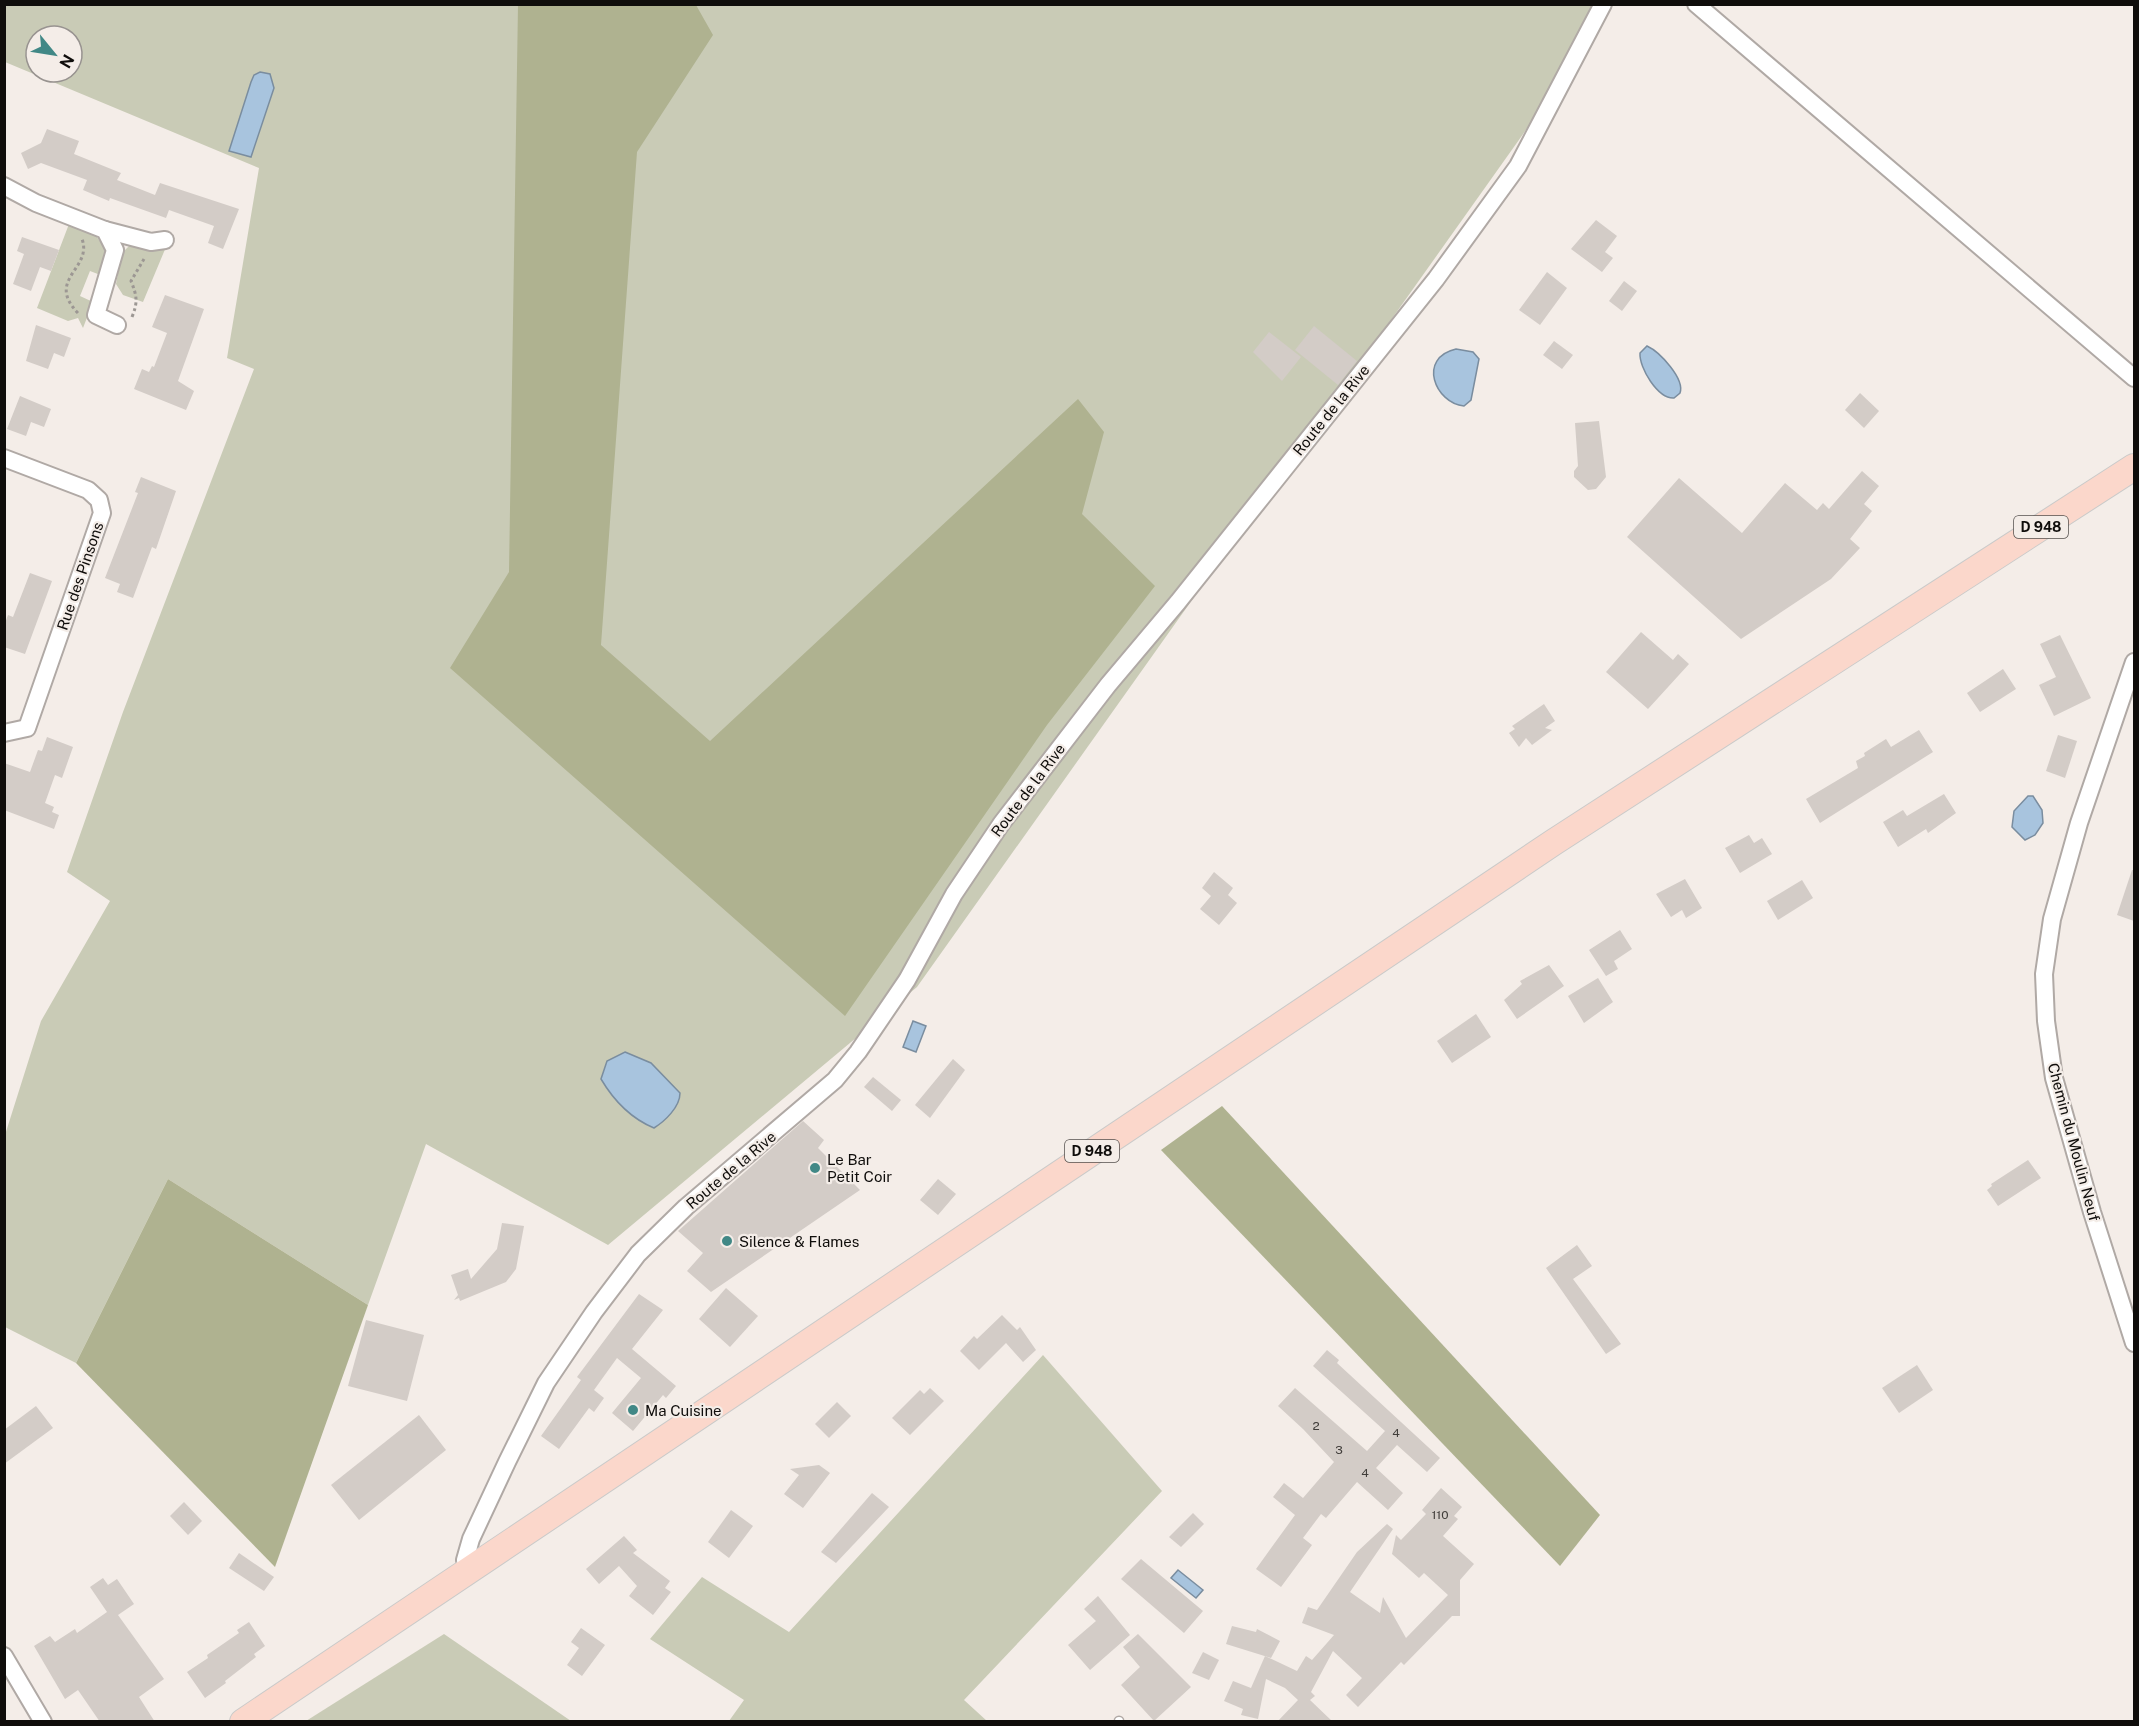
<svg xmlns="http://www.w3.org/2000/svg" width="2139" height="1726" font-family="'Public Sans',sans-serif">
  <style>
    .green { fill: #c9cbb6; fill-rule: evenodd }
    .forest { fill: #afb290 }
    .water { fill: #a8c4de; stroke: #7a8d9f; stroke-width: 1.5 }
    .building { fill: #d3ccc7 }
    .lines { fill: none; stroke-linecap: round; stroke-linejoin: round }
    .service-casing { stroke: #b0a9a5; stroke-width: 11 }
    .minor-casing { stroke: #b0a9a5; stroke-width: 20 }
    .primary-casing { stroke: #cacac9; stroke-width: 28 }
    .path { stroke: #9c9793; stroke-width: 3; stroke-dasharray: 3 3; stroke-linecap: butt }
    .service { stroke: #fff; stroke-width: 8 }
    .minor { stroke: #fff; stroke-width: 16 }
    .primary { stroke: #fbd7cb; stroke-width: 26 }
    .poi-dot { fill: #418886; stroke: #f4ede8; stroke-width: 2 }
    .labels { text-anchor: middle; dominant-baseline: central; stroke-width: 4.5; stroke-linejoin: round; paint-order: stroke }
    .number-label { font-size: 12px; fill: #403d3a }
    .shield { fill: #f4ede8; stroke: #54504d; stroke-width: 1.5 }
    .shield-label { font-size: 14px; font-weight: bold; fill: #0f0d0b }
    .street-label { font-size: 15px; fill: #0f0d0b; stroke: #f4ede8 }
    .poi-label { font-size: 15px; fill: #0f0d0b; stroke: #f4ede8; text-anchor: start }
  </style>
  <rect width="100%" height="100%" fill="#f4ede8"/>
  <g class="green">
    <path d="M4 5H1611L1521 137 917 987 608 1245 426 1144 368 1305 168 1179 76 1363 5 1327V1135L41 1021 110 901 67 872 123 712 254 369 227 358 259 168 5 62ZM36 36H72V72H36Z"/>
    <path d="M69 224 96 236 107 250 103 276 90 271 80 296 93 302 83 328 78 318 68 321 37 308Z"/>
    <path d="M131 244 150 251 166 247 143 302 123 295 116 284 122 253Z"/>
    <path d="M1043 1355 1162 1491 964 1700 987 1721H729L744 1700 650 1639 702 1577 789 1632Z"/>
    <path d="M444 1634 571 1721H306Z"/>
  </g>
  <g class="forest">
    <path d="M518 5H696L713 35 637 152 601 645 710 741 1078 399 1104 432 1082 514 1155 586 1047 725 845 1016 450 668 509 572Z"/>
    <path d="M1222 1106 1600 1515 1560 1566 1161 1150Z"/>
    <path d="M168 1179 368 1305 275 1567 76 1363Z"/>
  </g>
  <g class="water">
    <path d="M260 72 270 74 274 88 251 157 229 151 251 82 254 75Z"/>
    <path d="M1647 346C1660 352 1685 379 1680 393L1674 398C1658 399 1639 368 1640 353Z"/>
    <path d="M1456 349 1473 352 1479 359 1471 400 1464 406C1435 403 1417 358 1456 349Z"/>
    <path d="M2028 796H2033L2042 810 2043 823 2035 835 2025 840 2012 827 2014 811Z"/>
    <path d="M913 1021 926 1026 916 1052 903 1047Z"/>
    <path d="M625 1052 651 1063 680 1093C680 1107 665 1121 654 1128 630 1118 614 1101 601 1079L607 1061Z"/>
    <path d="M1178 1570 1203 1590 1196 1598 1171 1578Z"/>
  </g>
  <g class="building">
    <path d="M47 129 79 141 74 154 121 173 117 180 155 195 160 183 239 209 223 249 208 243 214 226 169 210 166 218 110 198 109 201 83 190 87 180 41 163 28 169 21 153 41 143Z"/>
    <path d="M1596 220 1617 236 1605 252 1613 258 1602 272 1571 249Z"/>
    <path d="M22 237 59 250 51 271 40 267 31 291 13 284 24 254 17 251Z"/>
    <path d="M1547 272 1567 288 1540 325 1519 310Z"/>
    <path d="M1624 281 1637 291 1622 311 1609 301Z"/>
    <path d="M165 295 204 309 178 381 194 391 186 410 134 389 142 369 149 372 152 366 154 367 167 333 152 327Z"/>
    <path d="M36 325 71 338 64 357 54 353 48 369 26 361Z"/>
    <path d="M1314 326 1357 361 1338 385 1295 350Z"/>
    <path d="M1269 332 1301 357 1282 381 1253 352Z"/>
    <path d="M1554 341 1573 355 1562 369 1543 355Z"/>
    <path d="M1860 393 1879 411 1864 428 1845 410Z"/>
    <path d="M20 396 51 409 44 427 31 422 26 436 7 429Z"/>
    <path d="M1599 421 1606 477 1596 489 1588 490 1574 477V471L1578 466 1575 423Z"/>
    <path d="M1862 471 1879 486 1864 504 1872 511 1850 539 1860 548 1831 579 1741 639 1627 537 1679 478 1742 533 1785 483 1817 510 1823 503 1829 509Z"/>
    <path d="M141 477 176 491 156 549 152 547 133 598 117 592 120 584 105 578 138 493 135 492Z"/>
    <path d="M30 573 52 581 25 654 4 647V626L8 615 13 617Z"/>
    <path d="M1641 632 1673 660 1678 654 1689 664 1648 709 1606 672Z"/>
    <path d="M2060 635 2091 698 2054 716 2039 685 2056 677 2040 644Z"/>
    <path d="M2003 669 2016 689 1980 712 1967 693Z"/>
    <path d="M1544 704 1555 721 1545 728 1552 730 1532 745 1526 738 1519 747 1509 733 1515 729 1512 726Z"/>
    <path d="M1919 730 1933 752 1820 823 1806 799 1858 768 1856 761 1865 756 1864 753 1886 739 1891 747Z"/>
    <path d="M2058 735 2077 741 2065 778 2046 771Z"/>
    <path d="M47 737 73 747 62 778 55 775 45 803 54 807 52 812 59 815 54 829 4 810V763L30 772 38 750 42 751Z"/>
    <path d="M1944 794 1956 813 1928 833 1926 829 1898 847 1883 822 1903 810 1907 816Z"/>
    <path d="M1749 835 1754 843 1762 838 1772 854 1740 873 1725 848Z"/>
    <path d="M2132 870H2134V921L2117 915Z"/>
    <path d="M1214 872 1233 888 1228 895 1237 903 1219 925 1200 909 1211 896 1202 888Z"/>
    <path d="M1685 879 1702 908 1686 918 1682 910 1671 917 1656 894Z"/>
    <path d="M1802 880 1813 898 1778 920 1767 901Z"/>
    <path d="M1620 930 1632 949 1614 961 1618 969 1606 976 1589 950Z"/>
    <path d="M1549 965 1564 986 1517 1019 1504 1000 1522 984 1520 981Z"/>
    <path d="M1598 978 1613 1002 1584 1023 1568 996Z"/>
    <path d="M1476 1014 1491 1037 1452 1063 1437 1041Z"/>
    <path d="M953 1059 965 1070 930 1118 915 1105Z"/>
    <path d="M873 1077 901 1100 892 1111 864 1087Z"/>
    <path d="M803 1121 824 1140 818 1148 860 1190 711 1292 687 1271 703 1253 678 1231Z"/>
    <path d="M2028 1160 2041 1178 1998 1206 1987 1190 1992 1186 1991 1184Z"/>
    <path d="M938 1179 956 1194 938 1215 920 1200Z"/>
    <path d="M502 1223 524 1226 516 1269 506 1282 460 1301 459 1298 454 1300 458 1295 451 1275 468 1269 471 1279 497 1249Z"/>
    <path d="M1577 1245 1592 1266 1573 1279 1621 1344 1606 1354 1546 1268Z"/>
    <path d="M726 1288 758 1316 730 1347 699 1319Z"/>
    <path d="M639 1294 663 1310 632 1349 676 1386 666 1398 663 1395 633 1431 612 1413 641 1378 617 1358 594 1390 604 1398 594 1412 589 1408 559 1449 541 1436 581 1380 577 1377Z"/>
    <path d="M1002 1315 1017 1330 1020 1327 1036 1350 1023 1362 1006 1343 979 1370 960 1351 974 1336 977 1339Z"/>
    <path d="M366 1320 424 1335 407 1401 348 1386Z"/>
    <path d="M1327 1350 1339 1360 1337 1363 1440 1458 1427 1472 1397 1445 1376 1468 1403 1493 1388 1510 1357 1482 1326 1518 1321 1514 1303 1538 1312 1545 1281 1587 1256 1569 1295 1515 1273 1497 1284 1483 1303 1498 1334 1462 1303 1429 1278 1406 1295 1388 1367 1451 1385 1431 1313 1366Z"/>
    <path d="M1917 1365 1933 1390 1899 1413 1882 1388Z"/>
    <path d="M930 1388 944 1401 910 1435 892 1418 920 1390 924 1394Z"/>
    <path d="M837 1402 851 1416 829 1438 815 1424Z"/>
    <path d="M36 1406 53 1428 4 1464V1430Z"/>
    <path d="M419 1415 446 1450 359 1520 331 1485Z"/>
    <path d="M819 1465 830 1473 803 1508 784 1494 799 1475 790 1469Z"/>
    <path d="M1441 1488 1462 1507 1454 1516 1458 1519 1443 1536 1474 1564 1460 1580V1616H1452L1404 1665 1401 1662 1358 1707 1346 1695 1362 1678 1333 1651 1311 1692 1315 1696 1310 1700 1333 1722H1277L1298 1700 1285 1688 1266 1679 1258 1719 1241 1715 1243 1709 1224 1701 1233 1681 1251 1688 1265 1656 1297 1671 1306 1656 1312 1660 1334 1635 1302 1623 1308 1607 1317 1610 1357 1552 1387 1524 1393 1529 1350 1592 1380 1613 1383 1597 1406 1638 1448 1595 1424 1573 1419 1578 1392 1554 1396 1535 1401 1540 1426 1514 1422 1510Z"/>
    <path d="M872 1493 889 1507 836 1563 821 1552Z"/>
    <path d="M184 1502 202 1521 188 1535 170 1516Z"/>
    <path d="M731 1510 753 1526 729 1558 708 1542Z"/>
    <path d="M1193 1513 1204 1524 1181 1547 1169 1537Z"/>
    <path d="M624 1536 637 1550 633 1553 670 1581 665 1588 671 1592 653 1615 629 1596 637 1586 619 1566 599 1584 586 1569Z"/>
    <path d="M239 1553 274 1577 264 1591 229 1568Z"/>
    <path d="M1141 1559 1203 1611 1184 1633 1121 1579Z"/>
    <path d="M103 1578 108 1585 117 1579 134 1604 118 1615 164 1679 139 1697 155 1722H100L78 1690 65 1699 34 1646 50 1636 55 1642 75 1629 77 1633 107 1612 90 1587Z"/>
    <path d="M1098 1596 1130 1635 1090 1670 1068 1645 1096 1621 1084 1609Z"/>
    <path d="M249 1622 265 1646 254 1654 256 1657 225 1681 226 1683 205 1698 187 1672 208 1658 207 1655 239 1633 237 1630Z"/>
    <path d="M1232 1626 1256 1632 1257 1629 1280 1641 1271 1658 1226 1644Z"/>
    <path d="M581 1628 605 1645 582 1676 567 1665 579 1648 571 1642Z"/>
    <path d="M1138 1634 1191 1687 1154 1721 1121 1685 1140 1667 1123 1647Z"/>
    <path d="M1203 1652 1219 1660 1209 1680 1192 1673Z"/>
  </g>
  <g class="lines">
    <g class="service-casing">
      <path id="service" d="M1119 1721V1722"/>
    </g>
    <g class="minor-casing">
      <g id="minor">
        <path d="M1696 4 2134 378"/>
        <path d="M4 186 36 203 105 230 115 250 96 315 117 325"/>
        <path d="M105 230 151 242 165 240"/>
        <path d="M4 458 88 490 99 500 102 513 27 728 4 733"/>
        <path d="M2134 662 2079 823 2052 919 2044 974 2046 1021 2054 1078 2092 1212 2134 1343"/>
        <path d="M467 1571 465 1560 471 1539 507 1462 546 1383 594 1312 638 1254 686 1207 835 1080 858 1052 907 980 954 894 1001 824 1108 685 1178 602 1436 279 1518 166 1603 4"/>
        <path d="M4 1656 43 1722"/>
      </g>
    </g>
    <g class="primary-casing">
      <path id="primary" d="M243 1722 1554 842 2134 467"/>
    </g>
    <g class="path">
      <path d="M78 313C45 279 93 269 82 239"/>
      <path d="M132 317C138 302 137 296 131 281L144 259"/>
    </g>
    <use href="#service" class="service"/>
    <use href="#minor" class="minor"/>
    <use href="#primary" class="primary"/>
  </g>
  <g class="poi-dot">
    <circle cx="815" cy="1168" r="6"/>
    <circle cx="727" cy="1241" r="6"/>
    <circle cx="633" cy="1410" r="6"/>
  </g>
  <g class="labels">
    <g class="number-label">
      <text x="1316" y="1426">2</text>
      <text x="1396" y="1433">4</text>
      <text x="1339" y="1450">3</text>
      <text x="1365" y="1473">4</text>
      <text x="1440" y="1515">110</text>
    </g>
    <g class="shield">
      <rect x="2014" y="516" width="54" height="22" rx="4.5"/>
      <rect x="1065" y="1140" width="54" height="22" rx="4.5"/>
    </g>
    <g class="shield-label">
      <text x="2041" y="527">D 948</text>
      <text x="1092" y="1151">D 948</text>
    </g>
    <g class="street-label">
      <text transform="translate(1331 410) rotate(-51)">Route de la Rive</text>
      <text transform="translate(80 576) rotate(-71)">Rue des Pinsons</text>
      <text transform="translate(1028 790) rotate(-53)">Route de la Rive</text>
      <text transform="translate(2074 1142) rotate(75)">Chemin du Moulin Neuf</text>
      <text transform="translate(731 1170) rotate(-40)">Route de la Rive</text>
    </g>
    <g class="poi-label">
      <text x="827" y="1159">Le Bar<tspan x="827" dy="17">Petit Coir</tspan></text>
      <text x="739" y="1241">Silence &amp; Flames</text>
      <text x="645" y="1410">Ma Cuisine</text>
    </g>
  </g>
  <rect width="2139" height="1726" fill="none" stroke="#0f0d0b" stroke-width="12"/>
  <g transform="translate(54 54) rotate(120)"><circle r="28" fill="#f4ede8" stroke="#989390" stroke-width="1.5"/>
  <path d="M0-4.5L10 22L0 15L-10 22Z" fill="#418886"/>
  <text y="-9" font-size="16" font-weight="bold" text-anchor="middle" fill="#0f0d0b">N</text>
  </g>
</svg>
